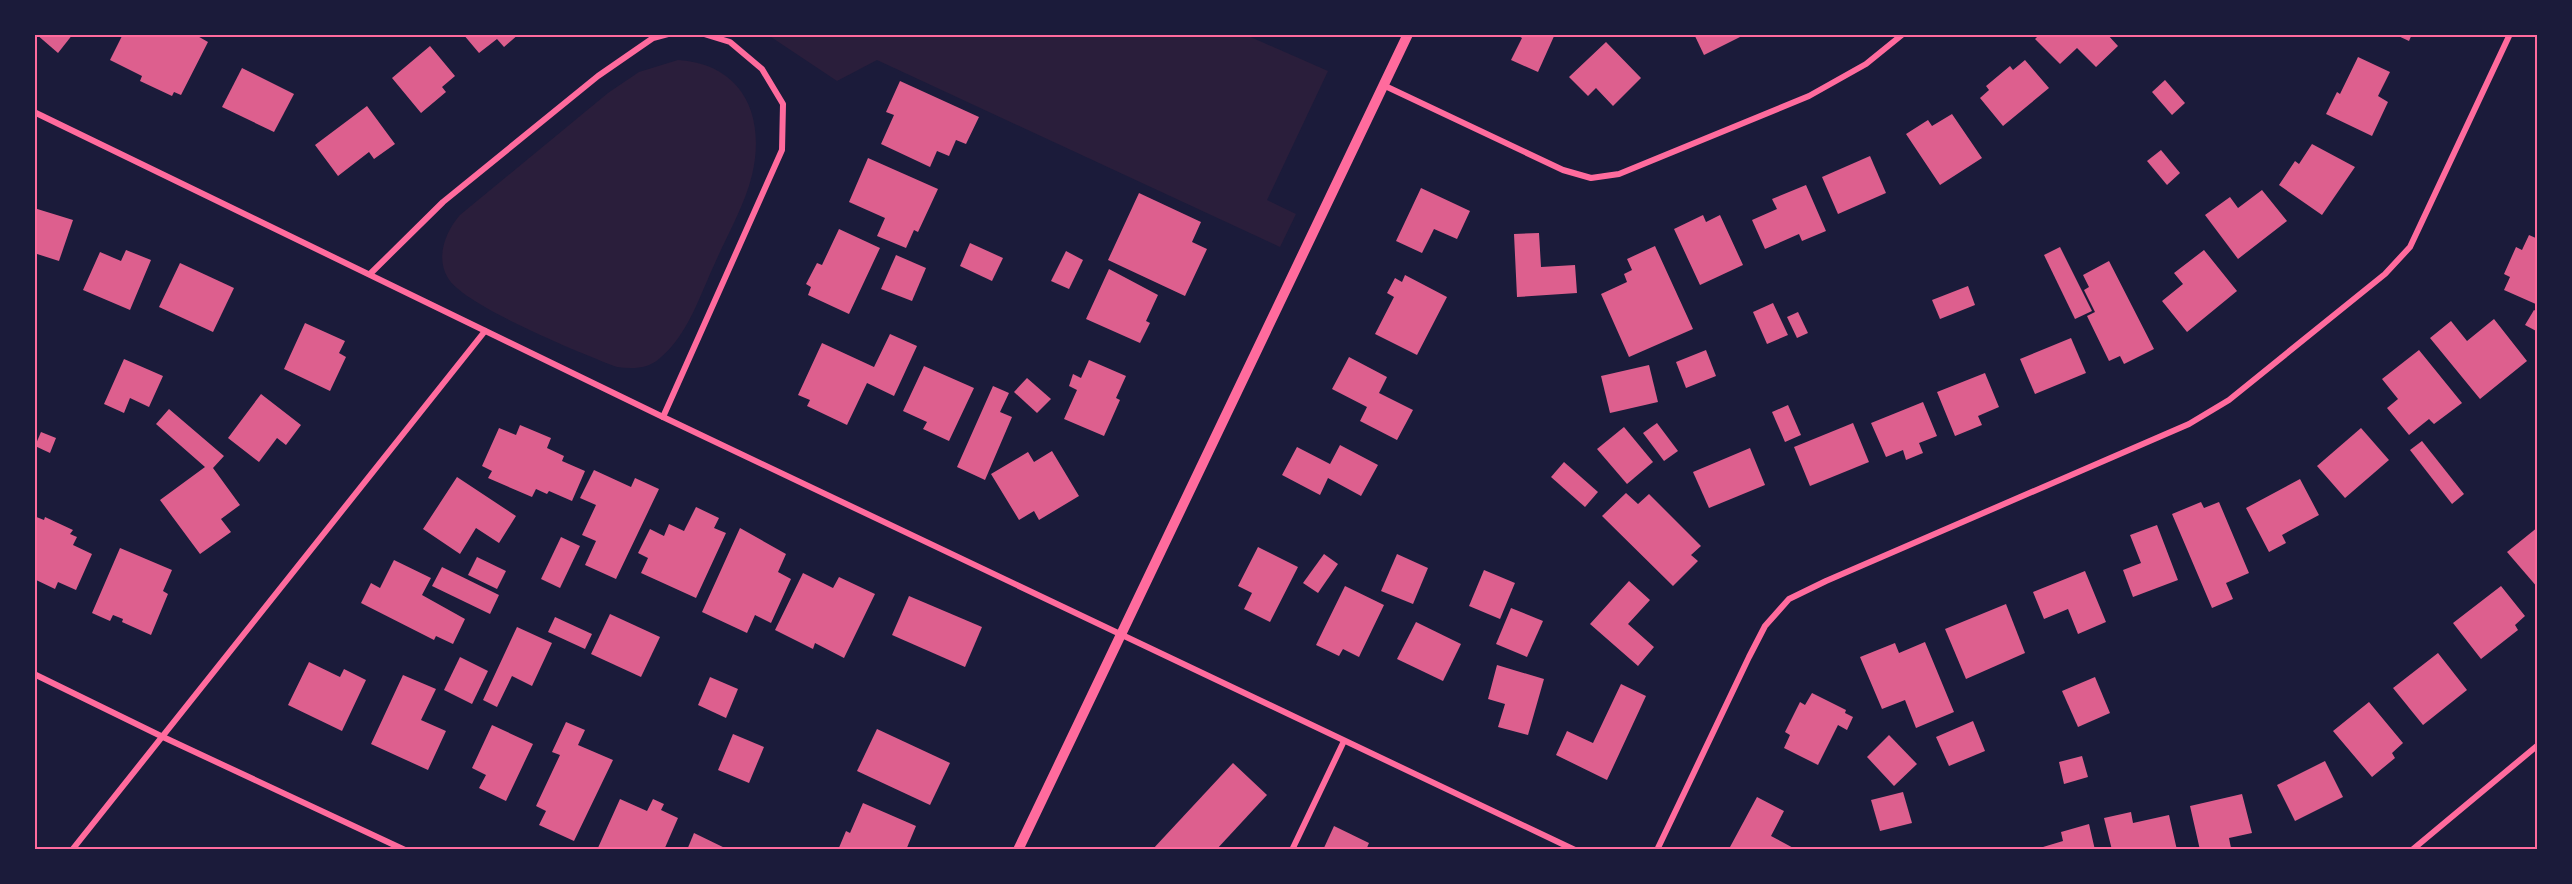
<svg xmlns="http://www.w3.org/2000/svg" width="2572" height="884" font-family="Rubik,sans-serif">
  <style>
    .green { fill: #2a1e3b }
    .building { fill: #dd5f8e }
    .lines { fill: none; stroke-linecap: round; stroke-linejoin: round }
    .minor { stroke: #ff6b9d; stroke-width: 6 }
    .tertiary { stroke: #ff6b9d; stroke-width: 10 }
    .neatline { fill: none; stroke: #ff6b9d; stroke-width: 2 }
  </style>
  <rect width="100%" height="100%" fill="#1b1b3a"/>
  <g class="green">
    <path d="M768 35H1246L1328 71 1267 200 1296 214 1280 247 877 60 837 81Z"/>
    <path d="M678 60C743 64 766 116 752 175 745 205 727 235 715 263 700 295 688 335 660 358 648 369 633 369 617 367 583 354 464 306 448 278 435 257 446 231 460 215L608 93 639 72Z"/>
  </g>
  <g class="building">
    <path d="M36 34H73L58 53Z"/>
    <path d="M123 34H194L208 42 181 95 174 92 172 96 140 81 142 76 110 60Z"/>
    <path d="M463 34H519L504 47 497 39 479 53Z"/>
    <path d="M1515 34H1555L1538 72 1511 60 1522 38Z"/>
    <path d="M1694 34H1746L1704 55Z"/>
    <path d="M2040 34H2107L2118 46 2096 67 2077 48 2060 64 2035 39Z"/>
    <path d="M2394 34H2412L2409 41Z"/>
    <path d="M1606 42 1641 78 1613 106 1596 88 1588 96 1569 77Z"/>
    <path d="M430 46 455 76 442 87 446 92 421 113 392 78Z"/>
    <path d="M2358 57 2390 72 2378 96 2388 102 2372 136 2326 114 2337 92 2340 94Z"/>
    <path d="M2025 60 2049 88 2003 126 1980 98 1989 90 1986 86 2010 66 2013 70Z"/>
    <path d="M242 68 294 94 274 132 222 107Z"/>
    <path d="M2165 80 2185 103 2172 115 2152 92Z"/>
    <path d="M900 81 979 117 966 144 956 140 949 156 937 151 930 167 881 144 894 115 886 112Z"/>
    <path d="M367 106 395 144 374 159 369 152 338 176 315 145Z"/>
    <path d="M1952 114 1982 158 1940 185 1906 134 1928 120 1932 126Z"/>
    <path d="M2312 144 2355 167 2322 215 2279 185 2295 161 2299 164Z"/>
    <path d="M2161 150 2180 173 2167 185 2147 161Z"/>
    <path d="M1870 156 1886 193 1838 214 1822 177Z"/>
    <path d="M868 158 938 189 918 232 914 230 906 248 877 236 885 218 849 202Z"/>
    <path d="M1806 185 1826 231 1802 241 1799 234 1765 249 1752 220 1777 209 1772 199Z"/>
    <path d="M1421 188 1470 211 1457 239 1434 229 1422 253 1396 241Z"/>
    <path d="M2262 190 2287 221 2238 259 2205 215 2230 197 2238 208Z"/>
    <path d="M1139 193 1201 222 1192 242 1207 249 1185 296 1108 260Z"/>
    <path d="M34 208 73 220 59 261 34 253Z"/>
    <path d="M1703 215 1706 222 1720 215 1743 265 1700 285 1674 229Z"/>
    <path d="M839 229 880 248 849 314 808 295 811 287 806 284 817 263 822 265Z"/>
    <path d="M1539 233 1541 267 1575 265 1577 293 1517 297 1514 234Z"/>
    <path d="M2529 235 2538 239V305L2504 290 2510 277 2504 274 2516 247 2522 250Z"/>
    <path d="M970 243 1003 258 992 281 960 266Z"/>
    <path d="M1655 246 1693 329 1629 357 1601 294 1627 282 1624 274 1632 270 1627 259Z"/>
    <path d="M2060 247 2092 311 2075 319 2044 255Z"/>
    <path d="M126 250 151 260 130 310 83 290 100 252 121 261Z"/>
    <path d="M2204 250 2237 291 2187 332 2162 301 2183 284 2174 273Z"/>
    <path d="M1066 251 1083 260 1069 289 1051 281Z"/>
    <path d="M896 255 926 268 912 301 881 289Z"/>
    <path d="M2109 261 2154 349 2124 364 2120 356 2109 361 2087 316 2095 312 2084 290 2089 287 2083 275Z"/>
    <path d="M180 263 234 288 213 332 159 307Z"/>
    <path d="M1109 269 1158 295 1146 321 1150 323 1140 343 1086 319Z"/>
    <path d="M1405 275 1447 297 1417 355 1375 334 1394 297 1387 293 1395 278 1402 282Z"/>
    <path d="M1968 286 1975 305 1940 319 1932 300Z"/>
    <path d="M1773 303 1788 335 1767 344 1753 312Z"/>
    <path d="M2534 310 2538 312V332L2525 325Z"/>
    <path d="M1798 312 1808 333 1797 338 1787 317Z"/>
    <path d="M2494 319 2527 361 2480 399 2430 338 2451 321 2467 341Z"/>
    <path d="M305 323 345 341 339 353 346 357 330 391 284 369Z"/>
    <path d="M890 334 917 346 894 396 867 383 847 425 807 406 810 400 798 395 822 343 874 367Z"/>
    <path d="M2071 338 2086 373 2035 394 2020 359Z"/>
    <path d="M1706 350 1716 376 1686 388 1676 362Z"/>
    <path d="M2419 350 2462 403 2434 424 2429 419 2409 435 2387 408 2398 399 2382 379Z"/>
    <path d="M1349 357 1387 377 1379 393 1413 410 1397 440 1360 421 1367 407 1332 389Z"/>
    <path d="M124 359 163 376 149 407 130 398 124 413 104 404Z"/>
    <path d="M1089 360 1126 376 1116 398 1120 400 1104 436 1064 419 1077 390 1069 386 1073 374 1081 378Z"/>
    <path d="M1649 365 1658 402 1610 413 1601 376Z"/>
    <path d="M924 366 974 388 949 441 923 429 927 422 903 411Z"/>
    <path d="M1985 373 1999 407 1978 416 1982 425 1955 436 1937 392Z"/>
    <path d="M1027 378 1051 399 1037 413 1014 392Z"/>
    <path d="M993 386 1009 393 1000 412 1012 417 985 480 957 467Z"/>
    <path d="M261 394 301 425 286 445 277 438 259 462 228 438Z"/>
    <path d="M1923 402 1937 436 1919 443 1923 453 1906 460 1903 450 1886 457 1871 423Z"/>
    <path d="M1788 405 1801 435 1785 442 1772 412Z"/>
    <path d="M169 409 224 456 213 468 240 505 221 519 231 532 200 554 160 500 205 467 156 424Z"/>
    <path d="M1657 423 1678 451 1664 461 1643 433Z"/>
    <path d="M1853 423 1869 462 1810 486 1794 447Z"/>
    <path d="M520 425 551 438 547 448 564 456 562 461 585 471 572 501 549 491 547 494 536 489 532 497 488 478 492 471 482 466 499 428 516 435Z"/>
    <path d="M1624 427 1653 462 1627 484 1597 449Z"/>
    <path d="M2361 428 2389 460 2345 498 2317 466Z"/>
    <path d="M41 432 56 438 50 453 35 446Z"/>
    <path d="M2422 441 2464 494 2452 504 2410 450Z"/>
    <path d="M1340 445 1378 465 1361 496 1328 478 1320 495 1282 475 1297 447 1330 464Z"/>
    <path d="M1750 448 1765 485 1709 508 1693 472Z"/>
    <path d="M1052 451 1079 496 1039 520 1034 511 1019 520 991 474 1028 452 1034 462Z"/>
    <path d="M1564 462 1598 492 1585 507 1551 477Z"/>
    <path d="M594 470 631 487 635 478 659 489 616 579 585 565 596 541 582 535 596 505 580 498Z"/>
    <path d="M457 477 516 516 499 543 476 528 460 554 423 529Z"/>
    <path d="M2300 479 2319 515 2282 535 2286 543 2269 552 2246 508Z"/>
    <path d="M1626 493 1638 504 1649 494 1701 546 1691 555 1698 561 1673 586 1602 516Z"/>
    <path d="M2201 502 2204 508 2219 502 2249 573 2226 583 2233 599 2212 608 2172 514Z"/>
    <path d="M696 507 719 518 714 528 726 533 696 598 641 573 648 558 638 553 650 529 664 536 669 524 684 531Z"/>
    <path d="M34 516 44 520 45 517 73 530 70 534 77 537 73 545 92 554 76 590 58 582 55 589 34 579Z"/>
    <path d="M2157 525 2178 580 2133 597 2123 570 2141 563 2130 535Z"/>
    <path d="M2538 527V588L2507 552Z"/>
    <path d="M740 528 786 554 778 572 791 579 771 623 755 615 747 633 702 612Z"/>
    <path d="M561 537 580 546 560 588 541 579Z"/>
    <path d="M1258 547 1298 567 1270 622 1244 609 1252 593 1238 586Z"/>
    <path d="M120 548 172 570 163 591 168 594 151 635 122 622 123 619 113 615 110 621 92 613Z"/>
    <path d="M1324 554 1338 564 1318 593 1303 583Z"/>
    <path d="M1397 554 1428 568 1413 604 1381 591Z"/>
    <path d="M477 557 506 571 497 589 468 575Z"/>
    <path d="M394 560 431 578 422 595 465 619 453 644 436 636 434 640 361 603 371 583 380 588Z"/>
    <path d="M442 567 499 595 490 614 432 586Z"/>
    <path d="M1484 570 1515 583 1500 619 1469 606Z"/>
    <path d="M2085 571 2106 622 2078 634 2068 609 2044 619 2033 592Z"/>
    <path d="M803 573 833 588 839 577 875 594 844 658 815 643 813 649 775 630Z"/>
    <path d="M1629 581 1650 600 1628 624 1654 647 1638 666 1590 624Z"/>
    <path d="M1345 586 1384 605 1359 657 1343 649 1339 656 1316 645Z"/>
    <path d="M2501 586 2525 616 2515 625 2518 630 2481 659 2453 623Z"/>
    <path d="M909 596 982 627 965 667 892 635Z"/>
    <path d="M2006 604 2025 653 1966 679 1945 629Z"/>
    <path d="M1511 608 1543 621 1527 657 1496 644Z"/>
    <path d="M610 614 660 637 641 677 591 654Z"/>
    <path d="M555 617 592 634 585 649 548 632Z"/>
    <path d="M1416 622 1461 644 1443 681 1397 659Z"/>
    <path d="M517 627 552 643 532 686 512 676 497 707 483 700Z"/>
    <path d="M1925 642 1954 712 1916 728 1905 700 1882 709 1860 657 1895 643 1899 653Z"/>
    <path d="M2438 653 2467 690 2423 725 2393 688Z"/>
    <path d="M460 657 488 671 472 704 444 690Z"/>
    <path d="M309 662 340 677 344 669 366 680 342 731 288 705Z"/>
    <path d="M1497 665 1544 679 1528 735 1498 727 1505 704 1488 699Z"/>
    <path d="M403 675 436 689 421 720 446 731 428 770 371 744Z"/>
    <path d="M710 677 738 689 726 718 698 705Z"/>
    <path d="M2095 677 2110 713 2078 727 2062 691Z"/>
    <path d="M1621 684 1646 696 1607 780 1556 755 1567 731 1593 743Z"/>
    <path d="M1812 693 1846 710 1845 713 1853 717 1847 730 1838 725 1818 765 1784 748 1790 735 1785 732 1800 702 1805 705Z"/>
    <path d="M2369 702 2403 743 2392 753 2395 758 2372 777 2333 731Z"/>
    <path d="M1973 721 1985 751 1949 766 1936 737Z"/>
    <path d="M566 722 585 730 578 745 613 760 574 841 539 825 546 811 536 806 560 755 552 752Z"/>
    <path d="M492 725 533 744 506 801 479 788 486 775 472 768Z"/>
    <path d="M877 729 950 763 930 805 857 771Z"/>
    <path d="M733 734 764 747 749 783 718 770Z"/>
    <path d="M1889 735 1917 764 1894 786 1867 757Z"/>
    <path d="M2082 756 2088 777 2064 784 2059 762Z"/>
    <path d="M2325 761 2343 797 2295 821 2277 785Z"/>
    <path d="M1233 763 1267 795 1216 850H1152Z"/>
    <path d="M1903 792 1912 823 1880 831 1871 800Z"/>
    <path d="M2242 794 2252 833 2229 838 2231 848 2200 850 2190 806Z"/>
    <path d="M1757 797 1784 811 1771 836 1797 850 1730 847Z"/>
    <path d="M620 799 647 811 653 799 664 804 661 810 678 818 664 850H634L628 847 626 850H597Z"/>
    <path d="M863 803 916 826 906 850H838L846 831 850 833Z"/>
    <path d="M2131 812 2133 823 2169 815 2177 850H2112L2104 818Z"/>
    <path d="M2089 824 2095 850H2033L2063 841 2061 832Z"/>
    <path d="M1334 826 1369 843 1366 850H1323Z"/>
    <path d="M694 833 729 850H687Z"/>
  </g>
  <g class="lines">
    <g class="minor">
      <path d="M1383 85 1563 170 1591 178 1619 174 1809 96 1866 64 1903 34"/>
      <path d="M34 112 663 417 1575 850"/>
      <path d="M370 274 443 202 598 76 653 38 668 34"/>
      <path d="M663 417 782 150 783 104 762 69 730 42 704 34"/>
      <path d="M34 674 163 737 405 850"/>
      <path d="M72 850 485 331"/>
      <path d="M1292 850 1344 741"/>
      <path d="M1657 850 1749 657 1765 626 1789 599 1826 581 2189 424 2229 400 2385 274 2410 247 2510 34"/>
      <path d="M2412 850 2538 745"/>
    </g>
    <path class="tertiary" d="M1018 850 1408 34"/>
  </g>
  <rect width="2572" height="884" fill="none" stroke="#1b1b3a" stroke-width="72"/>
  <rect x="36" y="36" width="2500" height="812" class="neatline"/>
</svg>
